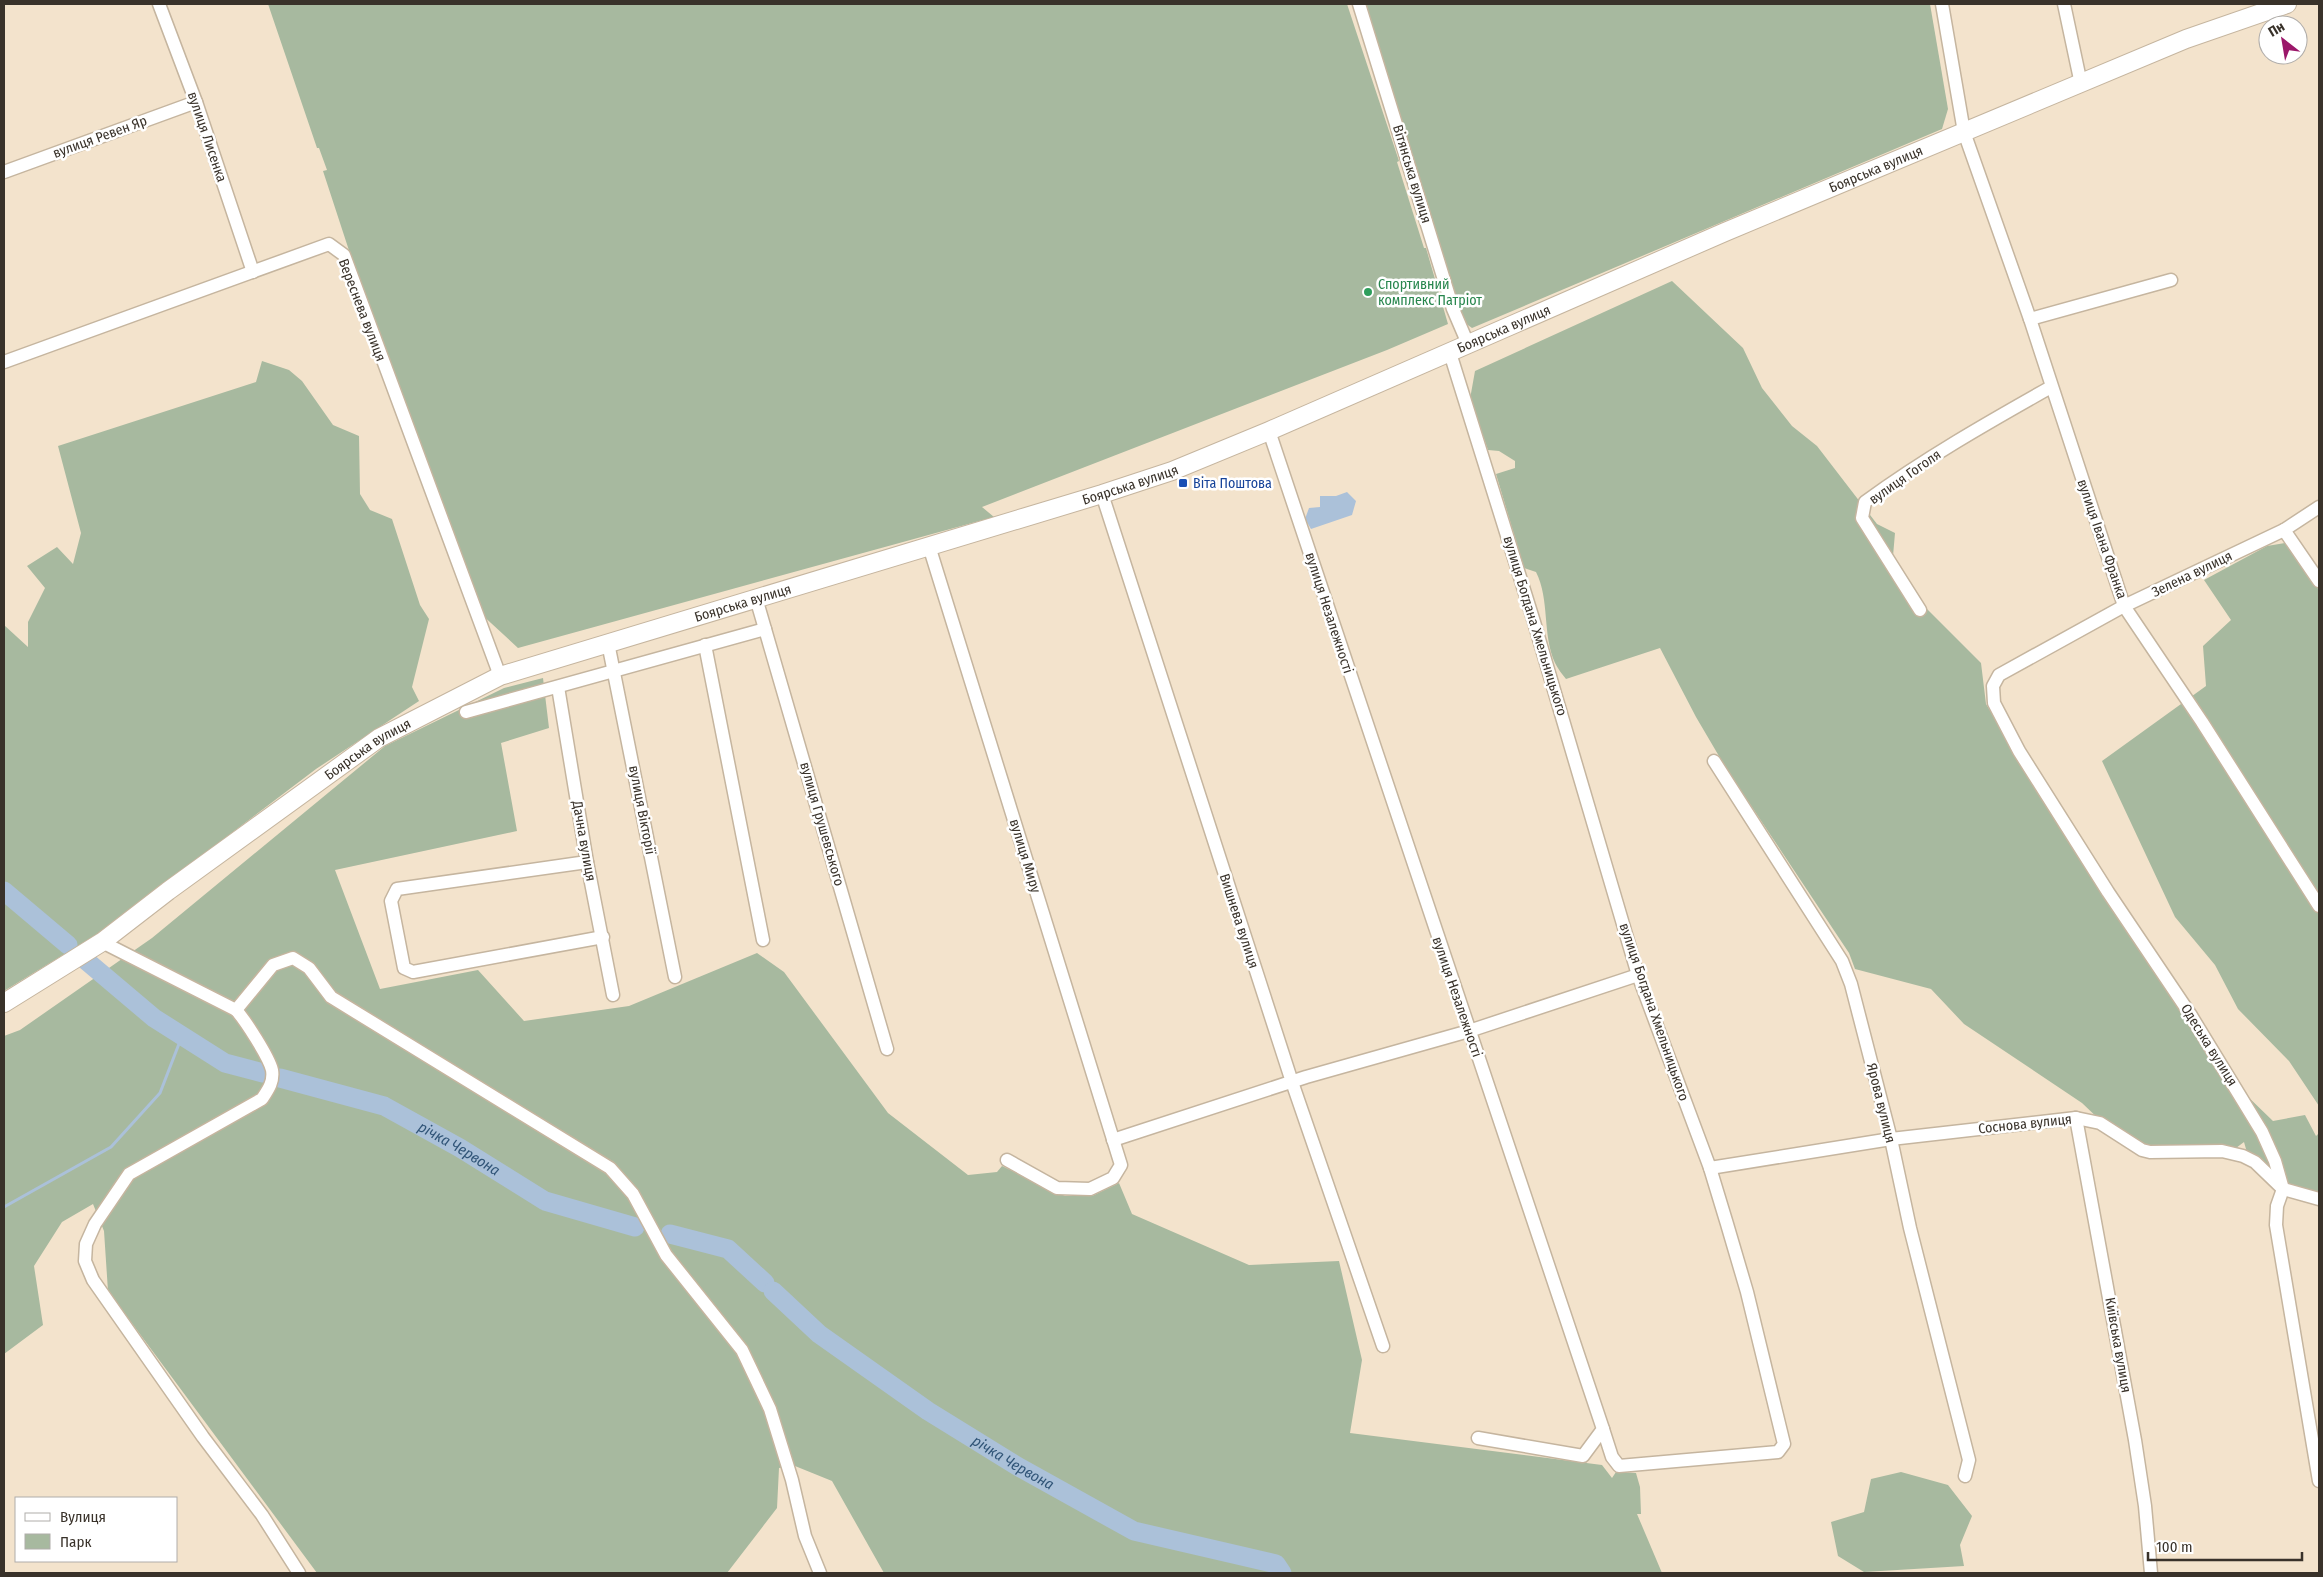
<svg xmlns="http://www.w3.org/2000/svg" width="2323" height="1577" font-family="'Fira Sans Condensed',sans-serif">
  <style>
    .green { fill: #a7b99f }
    .water { fill: #abc1d9 }
    .lines { fill: none; stroke-linecap: round; stroke-linejoin: round }
    .stream { stroke: #abc1d9; stroke-width: 3 }
    .river { stroke: #abc1d9; stroke-width: 19 }
    .street-casing { stroke: #c5b59f; stroke-width: 15 }
    .secondary-casing { stroke: #c5b59f; stroke-width: 20 }
    .street { stroke: #fff; stroke-width: 12 }
    .secondary { stroke: #fff; stroke-width: 18 }
    .leisure-dot { fill: #2e9e5b; stroke: #fff; stroke-width: 2 }
    .transit-dot { fill: #1a4fb4; stroke: #fff; stroke-width: 2 }
    .labels { text-anchor: middle; dominant-baseline: central; stroke-width: 5; stroke-linejoin: round; paint-order: stroke }
    .street-label { font-size: 14px; fill: #39322a; stroke: #fff }
    .leisure-label { font-size: 14px; fill: #27864d; stroke: #fff; text-anchor: start }
    .transit-label { font-size: 14px; fill: #164399; stroke: #fff; text-anchor: start }
    .water-label { font-size: 15px; font-style: italic; fill: #315578; stroke: #fff }
  </style>
  <rect width="100%" height="100%" fill="#f3e3cc"/>
  <g class="green">
    <path d="M268 4H1347L1399 161 1397 162 1424 248H1426L1448 324 1387 350 982 507 994 517 518 648 479 612 433 507 323 171 327 170 319 148H317Z"/>
    <path d="M1357 4H1930L1948 109 1942 129 1472 328 1451 313Z"/>
    <path d="M1672 281 1743 348 1762 388 1792 426 1817 446 1877 524 1895 533 1893 556 1908 590 1981 663 1986 704 2213 1063 2273 1121 2305 1115 2316 1136 2319 1133V1205L2291 1191 2248 1156 2244 1142 2228 1154 2125 1144 2082 1103 1964 1024 1931 989 1855 969 1849 953 1726 768 1696 717 1660 648 1566 679C1562 674 1558 669 1555 663 1542 634 1550 600 1536 572L1524 568 1496 474 1515 468V461L1499 451 1488 450 1470 399 1475 371Z"/>
    <path d="M262 361 289 370 302 381 333 425 359 436 360 494 370 510 392 519 420 605 429 619 412 687 419 701 316 769 104 930 4 991V625L28 647V622L45 588 27 566 57 547 73 564 81 533 58 446 256 382Z"/>
    <path d="M2285 543 2319 590V1106L2289 1061 2238 1009 2215 965 2175 917 2102 761 2206 686 2203 646 2231 620 2204 580 2267 546Z"/>
    <path d="M543 678 549 728 501 743 517 831 335 870 380 989 478 970 524 1021 629 1006 757 953 784 972 888 1113 968 1175 997 1172 1002 1166 1065 1196H1092L1119 1183 1132 1214 1249 1265 1339 1261 1362 1360 1350 1433 1602 1465 1612 1478 1616 1472 1636 1473 1640 1487 1641 1514H1637L1662 1573H884L832 1481 795 1466 779 1468 777 1508 727 1573H317L108 1291 104 1231 93 1204 62 1222 34 1266 43 1325 4 1354V1036L20 1030 152 938 385 746 504 688Z"/>
    <path d="M1901 1472 1948 1485 1972 1516 1960 1545 1964 1566 1864 1572 1838 1556 1831 1522 1864 1512 1871 1479Z"/>
  </g>
  <path class="water" d="M1347 492 1356 501 1352 515 1311 529 1305 519 1309 508 1320 507V496H1336Z"/>
  <g class="lines">
    <path class="stream" d="M4 1207 111 1147 160 1093 182 1036"/>
    <g class="river">
      <path d="M4 891 68 945"/>
      <path d="M83 958 154 1018 225 1063 263 1073"/>
      <path id="s1" d="M280 1078 384 1106 460 1148 545 1201 635 1227"/>
      <path d="M670 1234 728 1249 765 1283"/>
      <path id="s2" d="M773 1291 819 1334 928 1411 1017 1466 1134 1531 1276 1564 1282 1573"/>
    </g>
    <g class="street-casing">
      <g id="street">
        <path d="M159 4 196 102 253 272"/>
        <path d="M1359 4 1453 309 1468 344"/>
        <path d="M1942 4 1964 132 2030 319 2124 606 2202 722 2319 906"/>
        <path d="M2064 4 2081 84"/>
        <path d="M4 172 196 102"/>
        <path d="M2030 319 2171 280"/>
        <path d="M1450 353 1534 622 1638 975 1710 1168 1727 1224 1747 1292 1784 1444 1778 1452 1619 1466 1612 1457 1603 1429"/>
        <path d="M4 362 329 244 344 255 500 676"/>
        <path d="M1269 431 1603 1429 1583 1456 1478 1438"/>
        <path d="M1102 494 1292 1082 1383 1346"/>
        <path d="M2319 507 2284 530 2319 581"/>
        <path d="M2284 530 2124 606 1999 675 1993 686 1994 703 2019 751 2108 892 2190 1014 2262 1132 2275 1161 2283 1189 2277 1206 2276 1225 2319 1481"/>
        <path d="M929 546 1121 1165 1113 1178 1090 1189 1057 1188 1007 1160"/>
        <path d="M756 598 887 1049"/>
        <path d="M1920 610 1862 518 1865 502C1924 459 1987 423 2051 387"/>
        <path d="M608 643 675 977"/>
        <path d="M705 645 763 940"/>
        <path d="M558 687 587 862 613 995"/>
        <path d="M466 712 765 629"/>
        <path d="M1714 761 1842 961 1851 984 1891 1139 1910 1228 1969 1460 1965 1476"/>
        <path d="M587 862 397 889 391 901 404 968 413 972 603 937"/>
        <path d="M102 942 236 1010C245 1020 269 1057 272 1070 274 1082 268 1090 262 1099L129 1174 95 1224 86 1244 85 1261 93 1280 203 1437 262 1515 299 1573"/>
        <path d="M236 1010 273 965 293 958 309 968 331 997 610 1168 633 1194 666 1255 742 1350 770 1409 792 1480 805 1536 820 1573"/>
        <path d="M2076 1118 2135 1440 2145 1506 2151 1573"/>
        <path d="M1113 1140 1306 1077 1469 1031 1638 975"/>
        <path d="M1710 1168 1891 1139 2076 1118 2100 1123 2142 1150 2150 1152 2222 1151 2243 1156 2255 1162 2283 1189 2319 1199"/>
      </g>
    </g>
    <g class="secondary-casing">
      <g id="secondary">
        <path id="s3" d="M4 1003 102 942 168 891 379 738 500 676 1102 494 1172 471 1269 431 1725 232 2186 39 2287 4"/>
      </g>
    </g>
    <use href="#street" class="street"/>
    <use href="#secondary" class="secondary"/>
  </g>
  <circle class="leisure-dot" cx="1368" cy="292" r="5"/>
  <rect class="transit-dot" x="1178" y="478" width="10" height="10" rx="2.5"/>
  <g class="labels">
    <g class="street-label">
      <text transform="translate(100 137) rotate(-20)">вулиця Ревен Яр</text>
      <text transform="translate(207 137) rotate(71)">вулиця Лисенка</text>
      <text stroke="none"><textPath href="#s3" startOffset="2064">Боярська вулиця</textPath></text>
      <text transform="translate(1412 174) rotate(73)">Вітянська вулиця</text>
      <text transform="translate(362 310) rotate(69)">Вереснева вулиця</text>
      <text stroke="none"><textPath href="#s3" startOffset="1659">Боярська вулиця</textPath></text>
      <text transform="translate(1905 477) rotate(-35)">вулиця Гоголя</text>
      <text stroke="none"><textPath href="#s3" startOffset="1254">Боярська вулиця</textPath></text>
      <text transform="translate(2102 539) rotate(71)">вулиця Івана Франка</text>
      <text transform="translate(2192 574) rotate(-26)">Зелена вулиця</text>
      <text stroke="none"><textPath href="#s3" startOffset="849">Боярська вулиця</textPath></text>
      <text transform="translate(1329 613) rotate(72)">вулиця Незалежності</text>
      <text transform="translate(1535 626) rotate(73)">вулиця Богдана Хмельницького</text>
      <text stroke="none"><textPath href="#s3" startOffset="444">Боярська вулиця</textPath></text>
      <text transform="translate(642 810) rotate(79)">вулиця Вікторії</text>
      <text transform="translate(822 824) rotate(74)">вулиця Грушевського</text>
      <text transform="translate(584 841) rotate(80)">Дачна вулиця</text>
      <text transform="translate(1025 856) rotate(73)">вулиця Миру</text>
      <text transform="translate(1239 921) rotate(72)">Вишнева вулиця</text>
      <text transform="translate(1457 997) rotate(71)">вулиця Незалежності</text>
      <text transform="translate(1654 1012) rotate(71)">вулиця Богдана Хмельницького</text>
      <text transform="translate(2209 1045) rotate(58)">Одеська вулиця</text>
      <text transform="translate(1881 1103) rotate(76)">Ярова вулиця</text>
      <text transform="translate(2025 1124) rotate(-6)">Соснова вулиця</text>
      <text transform="translate(2118 1345) rotate(80)">Київська вулиця</text>
    </g>
    <g class="leisure-label">
      <text x="1378" y="284">Спортивний<tspan x="1378" dy="16">комплекс Патріот</tspan></text>
    </g>
    <g class="transit-label">
      <text x="1193" y="483">Віта Поштова</text>
    </g>
    <g class="water-label">
      <text stroke="none"><textPath href="#s1" startOffset="194">річка Червона</textPath></text>
      <text stroke="none"><textPath href="#s2" startOffset="296">річка Червона</textPath></text>
    </g>
  </g>
  <rect width="2323" height="1577" fill="none" stroke="#39322a" stroke-width="10"/>
  <rect x="15" y="1497" width="162" height="65" fill="#ffffff" stroke="#b0adaa"/>
  <rect x="25" y="1513" width="25" height="8" fill="#ffffff" stroke="#b0adaa"/>
  <text x="60" y="1522" font-size="15" fill="#39322a">Вулиця</text>
  <rect x="25" y="1534" width="25" height="15" fill="#a7b99f" stroke="#b0adaa"/>
  <text x="60" y="1547" font-size="15" fill="#39322a">Парк</text>
  <g transform="translate(2283 40) rotate(329)"><circle r="24" fill="#ffffff" stroke="#b0adaa"/>
  <path d="M0-4L9 19L0 12L-9 19Z" fill="#9b176a"/>
  <text y="-8" font-size="14" font-weight="bold" text-anchor="middle" fill="#39322a">Пн</text>
  </g>
  <path d="M2148 1552v8h154v-8" fill="none" stroke="#39322a" stroke-width="2.5"/>
  <text x="2156" y="1552" font-size="15" fill="#39322a" stroke="#ffffff" stroke-width="4" paint-order="stroke">100 m</text>
</svg>
